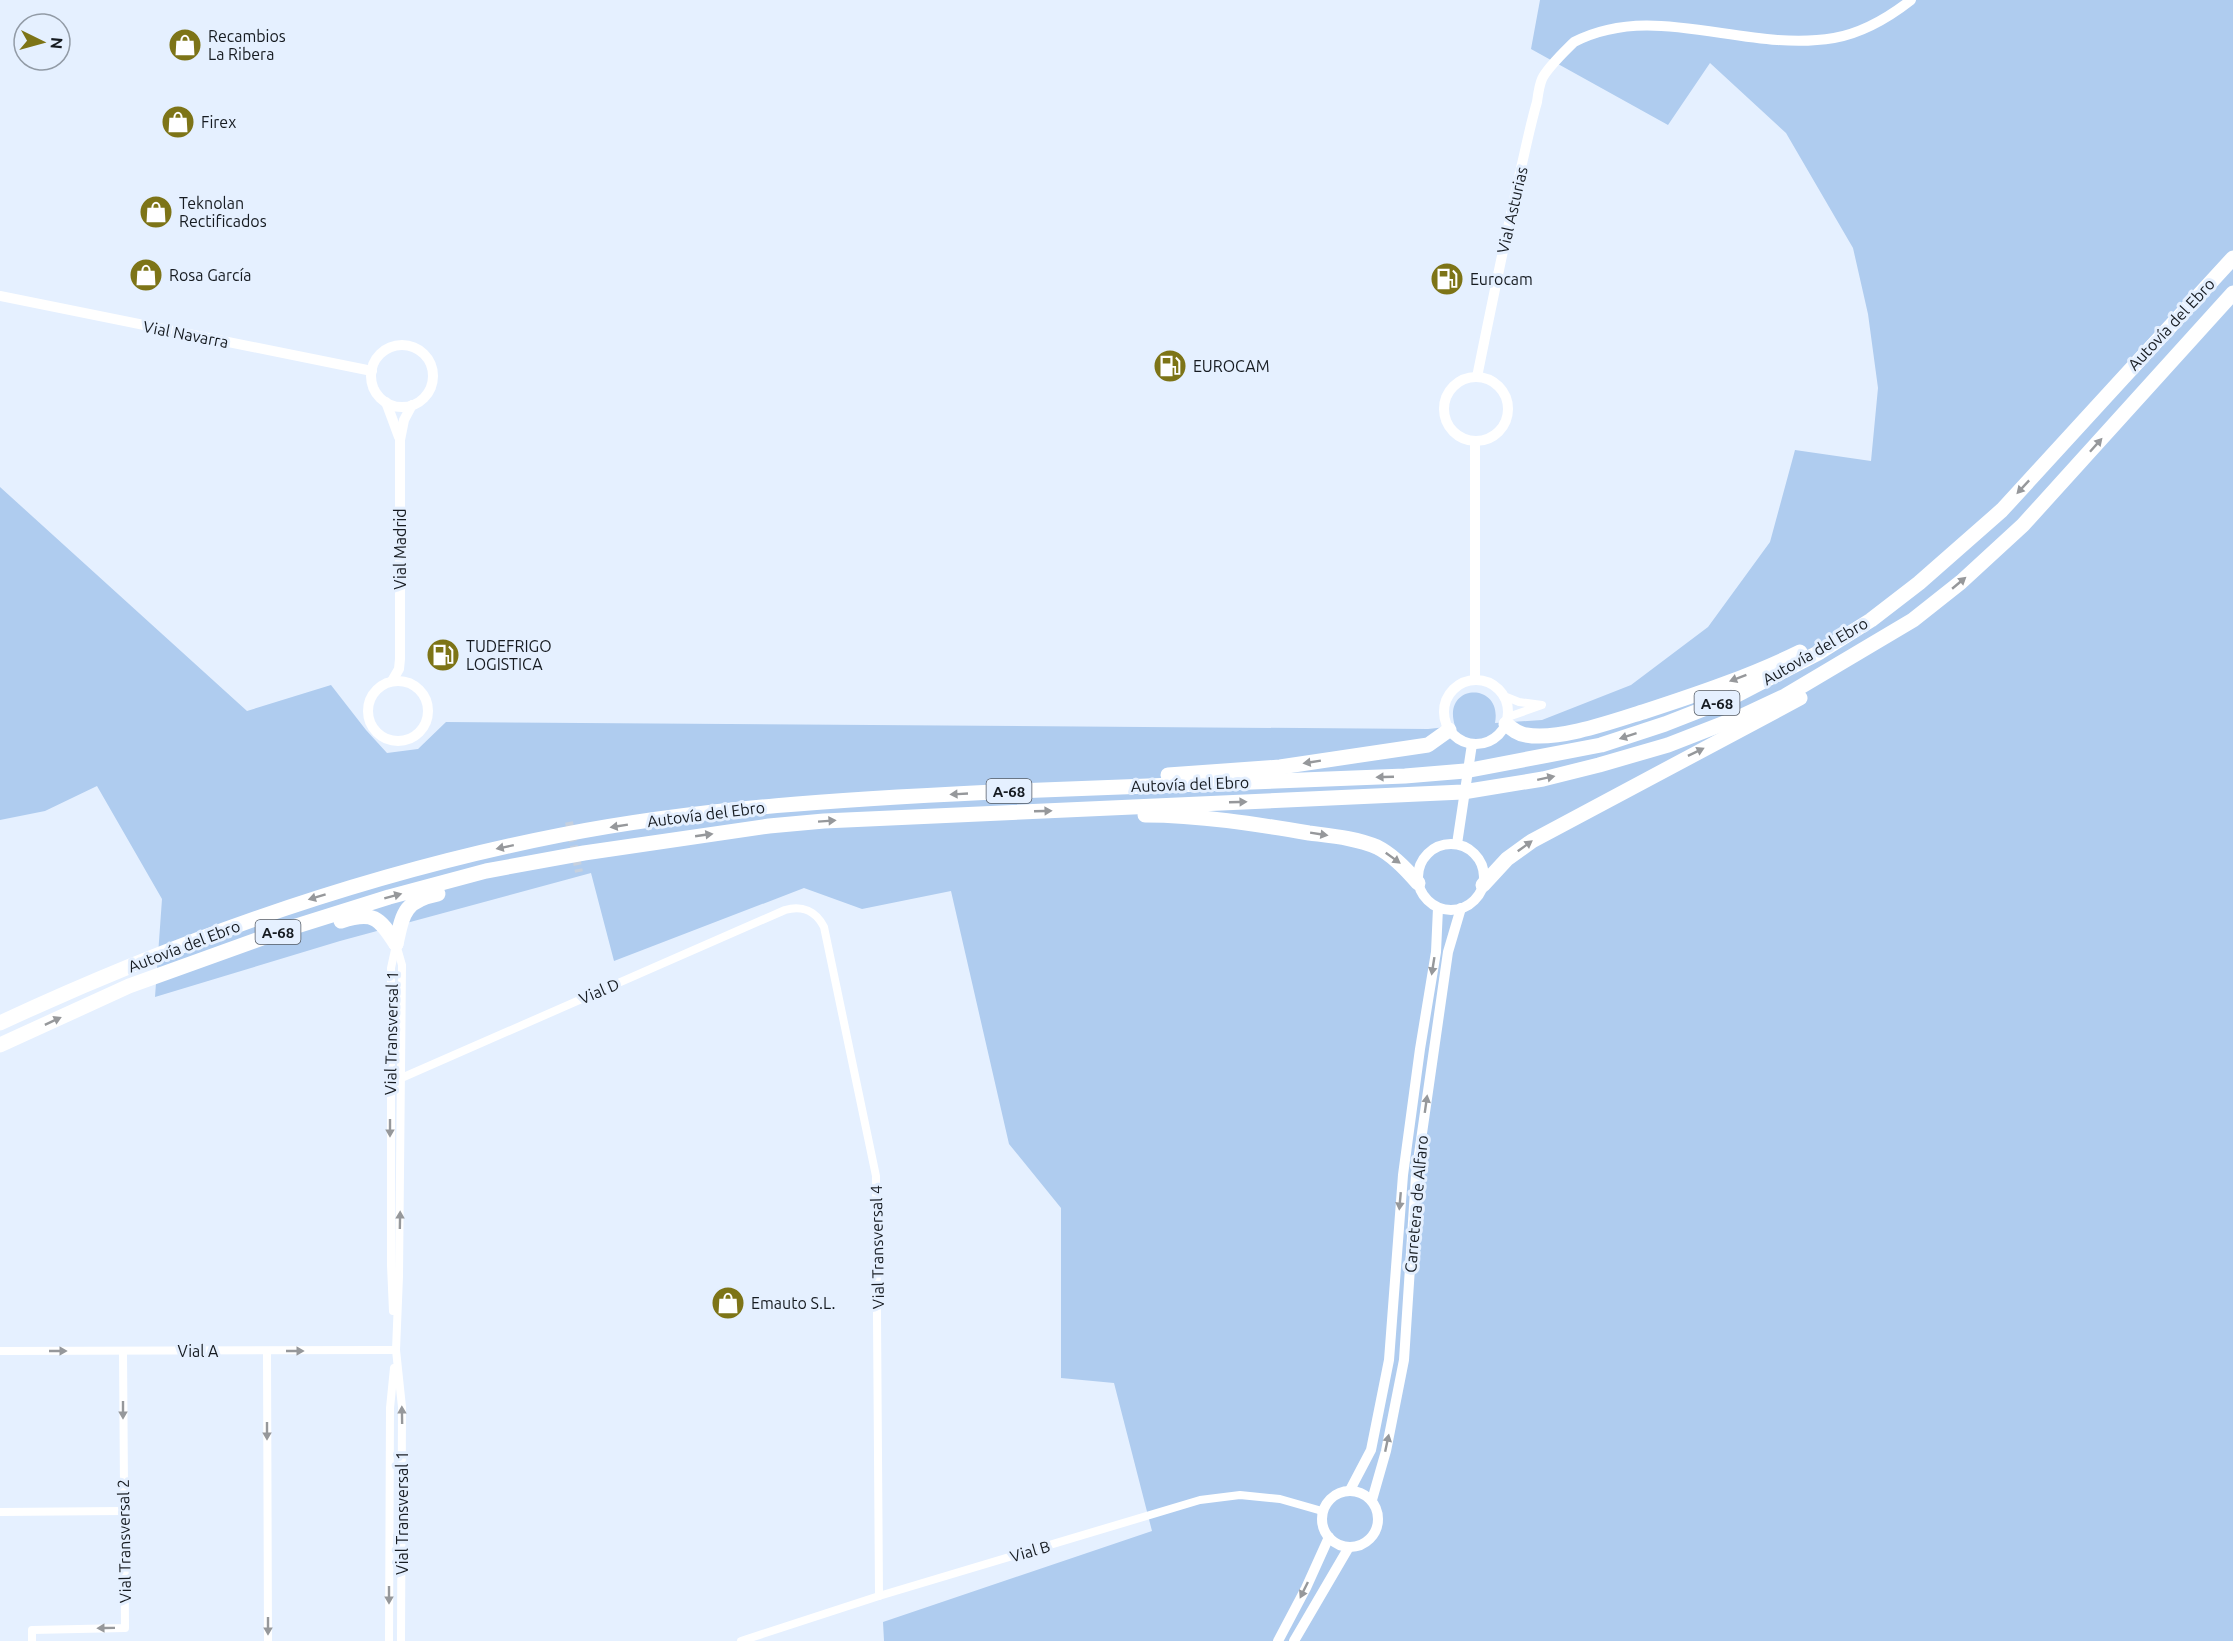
<svg xmlns="http://www.w3.org/2000/svg" width="2233" height="1641" font-family="Ubuntu,sans-serif">
  <style>
    .green { fill: #afccef }
    .lines { fill: none; stroke-linecap: round; stroke-linejoin: round }
    .minor-tunnel { stroke: #c6d0de; stroke-width: 8; stroke-dasharray: 8 4; stroke-linecap: butt }
    .minor { stroke: #fff; stroke-width: 8 }
    .tertiary { stroke: #fff; stroke-width: 10 }
    .secondary { stroke: #fff; stroke-width: 10 }
    .motorway { stroke: #fff; stroke-width: 15 }
    .oneway { fill: #96989b }
    .labels { text-anchor: middle; dominant-baseline: central; stroke-width: 6; stroke-linejoin: round; paint-order: stroke }
    .shield { fill: #e5f0ff; stroke: #545b64; stroke-width: 1.5 }
    .shield-label { font-size: 15px; font-weight: bold; fill: #161b21 }
    .poi-label { font-size: 16px; fill: #161b21; stroke: #e5f0ff; text-anchor: start }
    .street-label { font-size: 16px; fill: #161b21; stroke: #e5f0ff }
  </style>
  <rect width="100%" height="100%" fill="#e5f0ff"/>
  <path class="green" d="M1540 0H2233V1641H884L883 1622 1152 1531 1114 1383 1061 1378V1208L1009 1144 951 891 862 909 804 888 614 961 591 873 340 941 155 997 162 899 97 786 45 811 0 820V487L247 711 331 685 366 730 387 753 418 749 446 722 1428 729 1455 726C1441 683 1503 681 1495 723L1542 720 1631 685 1708 627 1770 542 1795 450 1871 461 1878 388 1868 314 1853 248 1786 133 1710 63 1668 125 1531 49Z"/>
  <g class="lines">
    <path class="minor-tunnel" d="M569 822 579 872"/>
    <g class="minor">
      <path d="M1504 696 1519 702 1542 705 1508 717"/>
      <path d="M396 944 402 965 399 1276 396 1350 402 1407 401 1641"/>
      <path d="M390 1083 785 910C802 905 816 911 824 927L876 1176 879 1596"/>
      <path d="M393 1311 391 1265V968L396 945"/>
      <path d="M0 1351 396 1350"/>
      <path d="M267 1351 268 1641"/>
      <path d="M0 1512 123 1511"/>
      <path d="M32 1641V1630L125 1628 123 1351"/>
      <path d="M389 1641 390 1408 394 1368"/>
      <path d="M741 1641 879 1596 1200 1500 1240 1495 1280 1499 1322 1511"/>
    </g>
    <g class="tertiary">
      <path d="M0 296 372 371"/>
      <circle cx="402" cy="376" r="31"/>
      <path d="M1477 377C1492 303 1507 229 1524 155 1528 137 1532 119 1537 102 1538 95 1539 86 1542 79 1547 68 1565 51 1574 42 1655 0 1744 53 1834 38 1862 33 1888 18 1911 0"/>
      <circle cx="1476" cy="409" r="32"/>
      <path d="M386 402 399 437"/>
      <path d="M1475 680V441"/>
      <circle cx="1476" cy="712" r="32"/>
      <circle cx="398" cy="711" r="30"/>
      <path d="M392 681 399 669 400 659V440L404 420 412 405"/>
      <path d="M1457 844 1472 744"/>
    </g>
    <g class="secondary">
      <circle cx="1451" cy="877" r="33"/>
      <path d="M1350 1490 1371 1450 1389 1360 1403 1175 1420 1049 1436 952 1438 908"/>
      <circle cx="1350" cy="1519" r="28"/>
      <path d="M1372 1500 1386 1451 1404 1360 1416 1175 1448 952 1461 908"/>
      <path d="M1278 1641 1306 1588 1329 1537"/>
      <path d="M1294 1641 1349 1547"/>
    </g>
    <g class="motorway">
      <path d="M1506 724C1512 729 1518 734 1526 735 1559 741 1614 721 1646 711 1698 694 1751 676 1800 652"/>
      <path d="M1168 775 1280 767 1428 745 1449 730"/>
      <path d="M1145 815C1200 815 1255 824 1309 833 1332 836 1356 838 1377 847 1393 855 1407 870 1418 883"/>
      <path d="M1483 885 1507 859 1532 841 1800 698"/>
      <path d="M341 921C373 911 379 917 396 944"/>
      <path d="M396 944C403 913 404 901 438 894"/>
      <path d="M0 1023C180 939 367 873 561 835 704 807 849 799 993 792 1131 786 1268 781 1405 776L1465 771 1601 745 1665 724 1729 699 1820 652 1871 620 1919 583 2002 510 2233 258"/>
      <path d="M0 1045 129 986 287 929 389 897 486 871 584 853 769 826 824 821 1463 792 1543 779 1599 765 1668 745 1740 717 1785 696 1913 620 1961 582 2023 525 2233 293"/>
    </g>
  </g>
  <defs><path id="oneway-solid" d="M-6-.8H1V-3.2L6.5 0L1 3.2V.8H-6Z" transform="scale(1.5)"/></defs>
  <g class="oneway">
    <use href="#oneway-solid" transform="translate(2096 445) rotate(-48)"/>
    <use href="#oneway-solid" transform="translate(2023 487) rotate(133)"/>
    <use href="#oneway-solid" transform="translate(1959 583) rotate(-40)"/>
    <use href="#oneway-solid" transform="translate(1738 678) rotate(159)"/>
    <use href="#oneway-solid" transform="translate(1628 736) rotate(162)"/>
    <use href="#oneway-solid" transform="translate(1696 752) rotate(-26)"/>
    <use href="#oneway-solid" transform="translate(1312 762) rotate(171)"/>
    <use href="#oneway-solid" transform="translate(1385 777) rotate(178)"/>
    <use href="#oneway-solid" transform="translate(1546 778) rotate(-12)"/>
    <use href="#oneway-solid" transform="translate(959 794) rotate(177)"/>
    <use href="#oneway-solid" transform="translate(1238 802) rotate(-2)"/>
    <use href="#oneway-solid" transform="translate(1043 811) rotate(-2)"/>
    <use href="#oneway-solid" transform="translate(827 821) rotate(-4)"/>
    <use href="#oneway-solid" transform="translate(619 826) rotate(171)"/>
    <use href="#oneway-solid" transform="translate(1319 834) rotate(9)"/>
    <use href="#oneway-solid" transform="translate(704 835) rotate(-8)"/>
    <use href="#oneway-solid" transform="translate(1525 846) rotate(-36)"/>
    <use href="#oneway-solid" transform="translate(505 847) rotate(168)"/>
    <use href="#oneway-solid" transform="translate(1393 858) rotate(36)"/>
    <use href="#oneway-solid" transform="translate(393 896) rotate(-15)"/>
    <use href="#oneway-solid" transform="translate(317 897) rotate(163)"/>
    <use href="#oneway-solid" transform="translate(1433 966) rotate(99)"/>
    <use href="#oneway-solid" transform="translate(53 1021) rotate(-25)"/>
    <use href="#oneway-solid" transform="translate(1426 1104) rotate(-82)"/>
    <use href="#oneway-solid" transform="translate(390 1128) rotate(90)"/>
    <use href="#oneway-solid" transform="translate(1400 1201) rotate(95)"/>
    <use href="#oneway-solid" transform="translate(400 1220) rotate(-89)"/>
    <use href="#oneway-solid" transform="translate(58 1351)"/>
    <use href="#oneway-solid" transform="translate(295 1351)"/>
    <use href="#oneway-solid" transform="translate(123 1410) rotate(90)"/>
    <use href="#oneway-solid" transform="translate(402 1415) rotate(-91)"/>
    <use href="#oneway-solid" transform="translate(267 1431) rotate(90)"/>
    <use href="#oneway-solid" transform="translate(1387 1443) rotate(-78)"/>
    <use href="#oneway-solid" transform="translate(1304 1590) rotate(116)"/>
    <use href="#oneway-solid" transform="translate(389 1595) rotate(90)"/>
    <use href="#oneway-solid" transform="translate(268 1626) rotate(90)"/>
    <use href="#oneway-solid" transform="translate(106 1628) rotate(179)"/>
  </g>
  <defs>
    <g id="shop-disc" transform="scale(1.725)"><circle r="9.5" fill="#7d7417" stroke="#e5f0ff"/><path d="M-5-2.5h2.3a2.7 3.5 0 0 1 5.4 0H5L5.5 6h-11ZM-1.5-2.5h3a1.5 2.3 0 0 0-3 0Z" fill="#fff"/></g>
    <g id="fuel-disc" transform="scale(1.725)"><circle r="9.5" fill="#7d7417" stroke="#e5f0ff"/><path d="M-5.5-6h7V0h2V4h1.3V-2.5L3-4.5l.8-.8L6-3V5H2.5V1h-1V6h-7ZM-4.2-4.7v3.2H.2V-4.7Z" fill="#fff"/></g>
  </defs>
  <g fill-rule="evenodd">
    <use href="#shop-disc" x="185" y="45"/>
    <use href="#shop-disc" x="178" y="122"/>
    <use href="#shop-disc" x="156" y="212"/>
    <use href="#shop-disc" x="146" y="275"/>
    <use href="#fuel-disc" x="1447" y="279"/>
    <use href="#fuel-disc" x="1170" y="366"/>
    <use href="#fuel-disc" x="443" y="655"/>
    <use href="#shop-disc" x="728" y="1303"/>
  </g>
  <g class="labels">
    <g class="shield">
      <rect x="1694.5" y="691" width="45" height="24" rx="4.5"/>
      <rect x="986.5" y="779" width="45" height="24" rx="4.5"/>
      <rect x="255.5" y="920" width="45" height="24" rx="4.5"/>
    </g>
    <g class="shield-label">
      <text x="1717" y="703">A-68</text>
      <text x="1009" y="791">A-68</text>
      <text x="278" y="932">A-68</text>
    </g>
    <g class="poi-label">
      <text x="208" y="36">Recambios<tspan x="208" dy="18">La Ribera</tspan></text>
      <text x="201" y="122">Firex</text>
      <text x="179" y="203">Teknolan<tspan x="179" dy="18">Rectificados</tspan></text>
      <text x="169" y="275">Rosa García</text>
      <text x="1470" y="279">Eurocam</text>
      <text x="1193" y="366">EUROCAM</text>
      <text x="466" y="646">TUDEFRIGO<tspan x="466" dy="18">LOGISTICA</tspan></text>
      <text x="751" y="1303">Emauto S.L.</text>
    </g>
    <g class="street-label">
      <text transform="translate(1512 210) rotate(-77)">Vial Asturias</text>
      <text transform="translate(2171 324) rotate(-47)">Autovía del Ebro</text>
      <text transform="translate(186 334) rotate(11)">Vial Navarra</text>
      <text transform="translate(400 549) rotate(-90)">Vial Madrid</text>
      <text transform="translate(1815 651) rotate(-30)">Autovía del Ebro</text>
      <text transform="translate(1190 784) rotate(-2)">Autovía del Ebro</text>
      <text transform="translate(706 814) rotate(-7)">Autovía del Ebro</text>
      <text transform="translate(184 946) rotate(-21)">Autovía del Ebro</text>
      <text transform="translate(599 991) rotate(-23)">Vial D</text>
      <text transform="translate(391 1033) rotate(-89)">Vial Transversal 1</text>
      <text transform="translate(1416 1204) rotate(-85)">Carretera de Alfaro</text>
      <text transform="translate(877 1247) rotate(-91)">Vial Transversal 4</text>
      <text x="198" y="1351">Vial A</text>
      <text transform="translate(402 1513) rotate(-90)">Vial Transversal 1</text>
      <text transform="translate(124 1541) rotate(-91)">Vial Transversal 2</text>
      <text transform="translate(1030 1551) rotate(-16)">Vial B</text>
    </g>
  </g>
  <g transform="translate(42 42) rotate(95)"><circle r="28" fill="#e5f0ff" stroke="#929ba6" stroke-width="1.5"/>
  <path d="M0-4.5L10 22L0 15L-10 22Z" fill="#7d7417"/>
  <text y="-9" font-size="16" font-weight="bold" text-anchor="middle" fill="#161b21">N</text>
  </g>
</svg>
